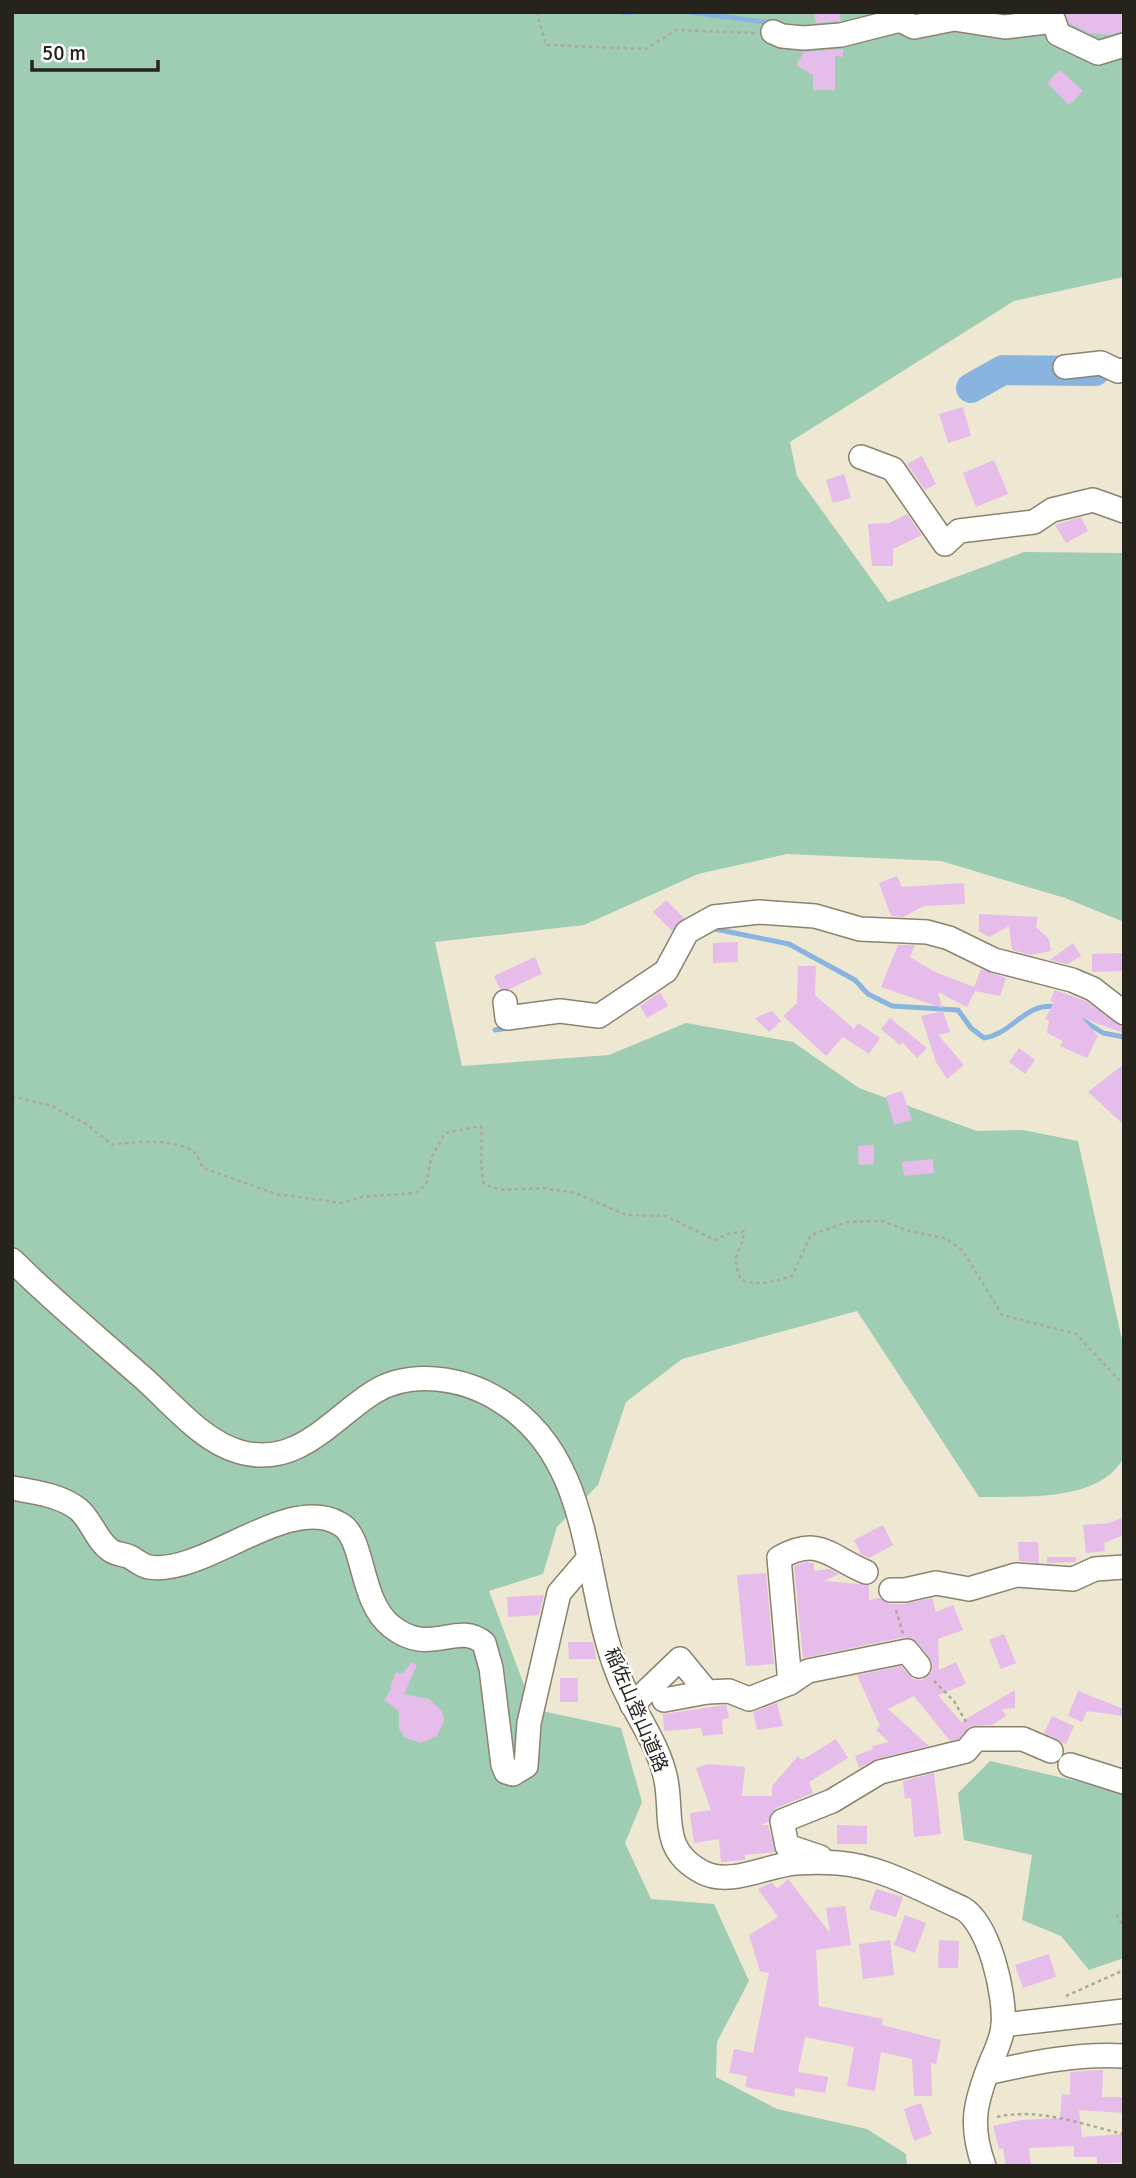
<svg xmlns="http://www.w3.org/2000/svg" width="1136" height="2178" font-family="Signika,'Noto Sans JP',sans-serif">
  <style>
    .green { fill: #9fcdb4 }
    .lines { fill: none; stroke-linecap: round; stroke-linejoin: round }
    .stream { stroke: #89b4e0; stroke-width: 5 }
    .river { stroke: #89b4e0; stroke-width: 30 }
    .building { fill: #e6bcea }
    .minor-casing { stroke: #89836f; stroke-width: 26 }
    .path { stroke: #aea897; stroke-width: 2.5; stroke-dasharray: 3.5 3.5; stroke-linecap: butt }
    .minor { stroke: #fff; stroke-width: 23 }
    .labels { text-anchor: middle; dominant-baseline: central; stroke-width: 5; stroke-linejoin: round; paint-order: stroke }
    .street-label { font-size: 19px; fill: #25231b; stroke: #fff }
  </style>
  <rect width="100%" height="100%" fill="#eee7d1"/>
  <g class="green">
    <path d="M12 12H1124V277L1014 301 790 442 797 476 888 602 1024 552 1124 553V922L1065 898 941 861 787 854 698 874 584 925 435 942 462 1066 609 1055 686 1023 793 1042 859 1088 977 1131 1023 1130 1078 1141 1124 1349V1457C1100 1503 1023 1496 979 1497L857 1311 682 1359 626 1402 598 1485 557 1527 543 1574 489 1591 533 1709 621 1728 642 1802 625 1843 651 1899 714 1904 749 1981 717 2042 716 2077 777 2109 867 2129 906 2154 907 2166H12Z"/>
    <path d="M990 1761 1124 1792V1958L1089 1970 1061 1936 1022 1920 1032 1855 964 1840 958 1793Z"/>
  </g>
  <g class="lines">
    <g class="stream">
      <path d="M690 12 771 23"/>
      <path d="M624 13 634 12"/>
      <path d="M710 928 789 944 855 980 868 994 892 1006 958 1010 971 1028 984 1038C1013 1034 1025 1001 1057 1007"/>
      <path d="M1081 1019 1103 1033 1124 1037"/>
      <path d="M495 1030 509 1028"/>
    </g>
    <path class="river" d="M971 388 1003 370 1095 371"/>
  </g>
  <g class="building">
    <path d="M813 12H839L841 21 816 23Z"/>
    <path d="M1065 12 1124 14 1123 31 1110 35 1089 33 1069 23Z"/>
    <path d="M843 49V57L835 56V90H813V75L796 65 804 52Z"/>
    <path d="M1060 70 1083 91 1069 105 1047 83Z"/>
    <path d="M963 407 971 436 948 443 939 414Z"/>
    <path d="M922 456 936 484 925 490 907 464Z"/>
    <path d="M994 460 1008 494 976 507 963 473Z"/>
    <path d="M844 474 851 498 833 503 826 480Z"/>
    <path d="M907 514 922 535 893 549V566H872L868 524 889 523Z"/>
    <path d="M1081 517 1088 531 1066 543 1055 525Z"/>
    <path d="M897 876 902 887 964 883 965 904 924 906 903 917 891 916 879 883Z"/>
    <path d="M666 900 684 918 672 931 653 912Z"/>
    <path d="M979 914 1038 917 1036 927 1049 939 1051 951 1030 955 1012 950 1009 926 989 937 979 931Z"/>
    <path d="M738 942V962L713 963V943Z"/>
    <path d="M1073 943 1081 956 1068 964 1050 960Z"/>
    <path d="M898 945H915L910 957 935 972 974 987 981 969 1006 978 1000 996 975 991 967 1007 938 992 942 1008 881 987Z"/>
    <path d="M1123 953 1124 971 1092 972V954Z"/>
    <path d="M535 957 542 974 509 989H500L494 976Z"/>
    <path d="M798 966H816L815 995 854 1029 858 1023 880 1038 869 1054 843 1037 826 1056 783 1016 797 1003Z"/>
    <path d="M1055 990 1086 1001 1124 1027V1033L1082 1018 1098 1036 1087 1058 1060 1046 1063 1041 1047 1033 1049 1021 1045 1019 1054 1002 1050 1001Z"/>
    <path d="M660 992 668 1006 647 1018 640 1006Z"/>
    <path d="M772 1011 781 1021 769 1032 755 1018Z"/>
    <path d="M943 1011 950 1032 938 1035 964 1065 947 1079 936 1062 921 1016Z"/>
    <path d="M890 1018 927 1048 917 1058 902 1042 900 1045 881 1029Z"/>
    <path d="M1019 1048 1035 1060 1025 1074 1009 1062Z"/>
    <path d="M1124 1064V1125L1088 1092Z"/>
    <path d="M902 1091 912 1120 894 1125 886 1096Z"/>
    <path d="M874 1145V1164L859 1165 858 1146Z"/>
    <path d="M933 1159 934 1173 904 1176 902 1162Z"/>
    <path d="M1124 1517V1535L1104 1543 1105 1551 1086 1553 1083 1525 1109 1523Z"/>
    <path d="M883 1525 893 1545 869 1558 861 1554 854 1540Z"/>
    <path d="M1018 1542H1038L1039 1563 1019 1561Z"/>
    <path d="M1047 1557H1076V1562L1047 1563Z"/>
    <path d="M806 1562 814 1563V1571L830 1569 839 1574 824 1581 869 1585V1600L880 1598 890 1604H905L932 1598 936 1612 953 1605 963 1630 938 1639 939 1670 956 1662 966 1684 938 1695 961 1722 1015 1690V1708L1002 1709 1006 1716 992 1725 971 1726 958 1739 950 1741 914 1696 888 1709 929 1746 876 1759 859 1768 855 1756 873 1749 872 1746 889 1742 876 1730 880 1726 857 1675 901 1666 913 1679 922 1680 932 1672 933 1663 917 1642 905 1637 803 1658 794 1566Z"/>
    <path d="M766 1573 774 1664 746 1666 737 1575Z"/>
    <path d="M544 1595 539 1615 508 1617 507 1597Z"/>
    <path d="M1004 1634 1016 1663 1001 1669 989 1640Z"/>
    <path d="M568 1642H593L596 1659H569Z"/>
    <path d="M412 1662 417 1665 404 1694 429 1699 442 1711 444 1720 437 1736 421 1743 404 1737 399 1729V1711L384 1700 392 1688 390 1687 396 1672 402 1674Z"/>
    <rect x="560" y="1678" width="18" height="24"/>
    <path d="M1078 1691 1124 1709V1716L1087 1711 1082 1722 1068 1716Z"/>
    <path d="M777 1703 783 1726 757 1730 753 1712Z"/>
    <path d="M726 1705 729 1718 722 1720 723 1734 703 1736 701 1728 664 1731 663 1714Z"/>
    <path d="M1052 1716 1074 1726 1066 1744 1044 1733Z"/>
    <path d="M836 1739 848 1758 809 1782 813 1793 776 1808 768 1822 761 1825H768L775 1852 745 1855V1860L721 1862 719 1839 694 1843 690 1813 711 1810 696 1768 708 1764 745 1767 742 1796H772V1786L798 1756 802 1760Z"/>
    <path d="M934 1773 941 1834 914 1837 911 1798 905 1799 903 1781Z"/>
    <path d="M837 1825 867 1826V1844H837Z"/>
    <path d="M788 1879 830 1933 826 1908 845 1906 851 1945 816 1950 819 2006 883 2019 882 2025 941 2040 936 2064 931 2063 932 2096H914L912 2059 881 2052 875 2091 847 2086 854 2047 805 2037 798 2072 828 2077 825 2093 795 2088 794 2097 745 2087 747 2076 729 2073 734 2049 753 2053 769 1973 760 1971 749 1935 778 1917 758 1889 772 1882 777 1889Z"/>
    <path d="M876 1889 903 1897 896 1917 869 1909Z"/>
    <path d="M905 1915 926 1923 915 1953 894 1945Z"/>
    <path d="M890 1940 894 1975 863 1979 859 1944Z"/>
    <path d="M939 1940 959 1941 958 1968H938Z"/>
    <path d="M1049 1954 1056 1977 1023 1988 1015 1965Z"/>
    <path d="M1103 2070 1102 2097H1124V2113L1079 2110 1082 2137 1124 2134V2162L1097 2164V2157H1074V2146L1029 2148 1031 2166H1006L1003 2148 999 2149 993 2126 1020 2120 1060 2118 1062 2094 1070 2095V2072Z"/>
    <path d="M921 2103 932 2134 914 2141 904 2109Z"/>
  </g>
  <g class="lines">
    <g class="minor-casing">
      <g id="minor">
        <path d="M773 32 782 36 804 38 841 35 900 20 914 27 954 19 1005 27 1054 21 1058 34 1098 53 1124 45"/>
        <path d="M1065 367 1101 363 1118 371 1124 370"/>
        <path d="M861 457 893 469 945 544 959 531 1034 522 1052 510 1093 500 1124 511"/>
        <path d="M505 1002 507 1018 560 1011 599 1016 666 971 687 932 714 917 759 912 815 916 860 929 927 932 949 938 994 960 1072 980 1093 989 1124 1013"/>
        <path d="M12 1260C53 1301 98 1338 141 1376 171 1402 201 1441 240 1452 298 1468 331 1419 374 1392 411 1369 464 1378 499 1400 598 1460 581 1586 620 1679 634 1713 659 1744 666 1780 673 1817 660 1850 702 1872 730 1887 767 1865 796 1863 810 1862 825 1862 838 1863 881 1866 923 1891 962 1908 989 1923 1006 1995 1003 2026 1002 2038 996 2051 991 2062 975 2102 969 2125 984 2166"/>
        <path d="M12 1488C34 1492 60 1495 78 1509 91 1519 96 1540 110 1550 117 1555 124 1554 130 1557 136 1560 142 1566 149 1567 205 1576 286 1493 340 1524 365 1537 359 1601 391 1626 430 1658 457 1620 484 1643L491 1668 503 1765 506 1772 513 1774 526 1766 529 1723 559 1593 589 1558"/>
        <path d="M891 1590H905L936 1583 969 1589 1016 1575 1073 1579 1095 1569 1124 1567"/>
        <path d="M790 1683 779 1558C819 1535 830 1557 866 1572"/>
        <path d="M664 1700 707 1692"/>
        <path d="M632 1705 680 1659 707 1692 729 1691 749 1699 790 1683 808 1671 907 1651 919 1666"/>
        <path d="M1070 1765 1124 1782"/>
        <path d="M820 1857 787 1846 782 1821 832 1801 880 1772 966 1751 976 1739H1023L1051 1751"/>
        <path d="M1003 2025 1124 2011"/>
        <path d="M987 2073C1031 2063 1078 2053 1124 2056"/>
      </g>
    </g>
    <g class="path">
      <path d="M537 12 546 45 646 49 676 30 755 33"/>
      <path d="M12 1096 52 1106 86 1124 113 1145C132 1141 180 1138 195 1153 198 1157 201 1164 203 1168L276 1194 342 1203 361 1197 415 1193 426 1185 431 1158 445 1133 481 1126C483 1146 479 1163 484 1184L501 1190 544 1188 576 1193 626 1215 666 1216 715 1240 728 1234 744 1231C742 1256 729 1250 741 1280 759 1286 774 1282 792 1276L811 1235 847 1222 882 1221 909 1231 947 1239 963 1251 1002 1315 1076 1334 1124 1385"/>
      <path d="M896 1610 903 1634"/>
      <path d="M934 1681 954 1701 966 1722"/>
      <path d="M1124 1911 1117 1916 1124 1927"/>
      <path d="M1066 1996 1124 1970"/>
      <path d="M997 2117C1039 2107 1083 2125 1124 2134"/>
    </g>
    <use href="#minor" class="minor"/>
  </g>
  <g class="labels">
    <g class="street-label">
      <text transform="translate(636 1710) rotate(67)">稲佐山登山道路</text>
    </g>
  </g>
  <rect width="1136" height="2178" fill="none" stroke="#25231b" stroke-width="28"/>
  <path d="M32 60v10h126v-10" fill="none" stroke="#25231b" stroke-width="3.5"/>
  <text x="42" y="60" font-size="21" fill="#25231b" stroke="#ffffff" stroke-width="5" paint-order="stroke">50 m</text>
</svg>
